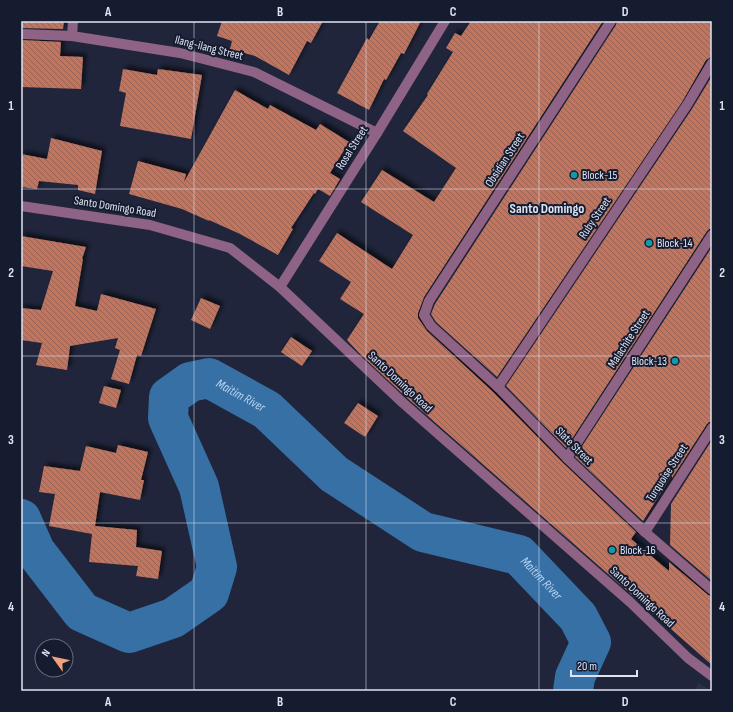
<svg xmlns="http://www.w3.org/2000/svg" width="733" height="712" font-family="'Sofia Sans Condensed',sans-serif">
  <style>
    .built { fill: #282f49 }
    .lines { fill: none; stroke-linecap: round; stroke-linejoin: round }
    .river { stroke: #3670a5; stroke-width: 40 }
    .building { fill: url(#building-back-hatch); filter: url(#shadow) }
    .minor { stroke: #8f6385; stroke-width: 10 }
    .grid { fill: none; stroke: #dfe4f3; stroke-width: 1; stroke-opacity: 0.55 }
    .culture-dot { fill: #0f9aa8; stroke: #161c30; stroke-width: 1.5 }
    .labels { text-anchor: middle; dominant-baseline: central; stroke-width: 4; stroke-linejoin: round; paint-order: stroke }
    .street-label { font-size: 12px; fill: #dfe4f3; stroke: #161c30 }
    .poi-label { font-size: 12px; fill: #dfe4f3; stroke: #161c30; text-anchor: start }
    .water-label { font-size: 13px; font-style: italic; fill: #b7d5f3; stroke: #161c30 }
    .quarter-label { font-size: 14px; font-weight: bold; fill: #dfe4f3; stroke: #161c30 }
    .neatline { fill: none; stroke: #dfe4f3; stroke-width: 1.5 }
    .grid-label { font-size: 13px; text-anchor: middle; font-weight: bold; fill: #dfe4f3 }
  </style>
  <defs>
    <pattern id="building-back-hatch" width="6" height="6" patternUnits="userSpaceOnUse"><rect width="6" height="6" fill="#c1745e"/><path d="M-1 5l2 2M0 0l6 6M5-1l2 2" fill="none" stroke="#956357"/></pattern>
    <filter id="shadow"><feDropShadow dx="3.5" dy="-3.5" stdDeviation="2" flood-color="#0009"/></filter>
  </defs>
  <rect width="100%" height="100%" fill="#20253b"/>
  <path class="built" d="M698 683 712 691H695Z"/>
  <g class="lines">
    <path class="river" id="s1" d="M21 519 35 551 82 612 129 633 173 618 209 593 217 567 199 487 168 418 169 397 190 382 209 378 267 410 334 474 423 532 519 555 578 617 591 642 575 677 573 691"/>
  </g>
  <g class="building">
    <path d="M21 21H64L63 29 21 28Z"/>
    <path d="M222 21H323L311 43 307 41 289 75 255 56 230 49 232 41 217 36Z"/>
    <path d="M380 21H421L404 54 401 53 386 80 384 79 369 110 337 93 367 38 369 40Z"/>
    <path d="M471 21H603L424 297 418 313V318L427 331 493 392 563 463 636 532 631 539 669 571V562L708 595 712 596V665L406 397 360 354 347 340 364 314 340 299 351 282 319 261 337 233 392 269 413 235 361 202 382 170 434 202 456 168 403 131 428 95 427 94 453 52 446 48 455 33 461 36Z"/>
    <path d="M617 21H712V57L709 58 706 60 682 102 497 377 436 322 431 314 435 304 616 25Z"/>
    <path d="M21 40 61 42 60 56 83 57 81 89 21 87Z"/>
    <path d="M123 69 157 75 158 69 202 75 191 139 120 126 126 93 119 91Z"/>
    <path d="M712 76V229H709L707 231 566 448 506 386 692 109Z"/>
    <path d="M235 90 268 109 270 105 316 130 320 124 349 142 330 173 340 179 330 196 318 189 315 194 314 193 291 228 293 229 278 255 240 234 209 220V221L182 209 129 194 138 161 186 174 184 182Z"/>
    <path d="M51 138 102 151 95 194 78 190V185L39 181 37 189 21 187V154L47 159Z"/>
    <path d="M21 236 86 247 82 259H83L75 306 97 311 101 294 156 309 141 356 137 355 129 384 111 379 120 350 115 348 118 338 70 346 67 370 36 365 42 343 21 340V308L41 310 53 271 21 266Z"/>
    <path d="M712 247V422H709L707 424 672 478V475L643 521 575 457Z"/>
    <path d="M201 298 220 306 210 329 191 320Z"/>
    <path d="M291 337 312 351 302 366 281 352Z"/>
    <path d="M104 386 121 390 116 408 99 403Z"/>
    <path d="M358 403 378 416 365 437 344 423Z"/>
    <path d="M712 440V581L670 545 671 504Z"/>
    <path d="M118 445 148 452 141 480H144L140 500 100 492 95 526 137 530 136 547 162 551 158 579 136 576 138 566 89 562 92 534 49 526 55 494 39 492 44 466 80 471 86 446 116 453Z"/>
  </g>
  <g class="lines">
    <g class="minor">
      <path d="M611 21 429 301 424 315 431 326 498 387 567 458 645 532 712 590"/>
      <path d="M21 34 72 36 180 53 254 72 377 133"/>
      <path d="M72 36 73 21"/>
      <path d="M21 206 150 225 230 248 280 287 403 403 630 602 688 658 712 676"/>
      <path d="M280 287 377 133 445 21"/>
      <path d="M498 387 687 105 712 63"/>
      <path d="M567 458 712 235"/>
      <path d="M645 532 712 428"/>
    </g>
  </g>
  <path class="grid" d="M194 21V691M366 21V691M539 21V691M21 189H712M21 356H712M21 523H712"/>
  <g class="culture-dot">
    <circle cx="574" cy="175" r="4"/>
    <circle cx="649" cy="243" r="4"/>
    <circle cx="675" cy="361" r="4"/>
    <circle cx="612" cy="550" r="4"/>
  </g>
  <g class="labels">
    <g class="street-label">
      <text transform="translate(209 48) rotate(14)">Ilang-ilang Street</text>
      <text transform="translate(352 148) rotate(-58)">Rosal Street</text>
      <text transform="translate(505 160) rotate(-57)">Obsidian Street</text>
      <text transform="translate(115 207) rotate(9)">Santo Domingo Road</text>
      <text transform="translate(595 218) rotate(-56)">Ruby Street</text>
      <text transform="translate(629 339) rotate(-57)">Malachite Street</text>
      <text transform="translate(400 382) rotate(43)">Santo Domingo Road</text>
      <text transform="translate(574 446) rotate(45)">Slate Street</text>
      <text transform="translate(667 473) rotate(-57)">Turquoise Street</text>
      <text transform="translate(642 597) rotate(43)">Santo Domingo Road</text>
    </g>
    <g class="poi-label">
      <text x="582" y="175">Block-15</text>
      <text x="657" y="243">Block-14</text>
      <text x="667" y="361" text-anchor="end">Block-13</text>
      <text x="620" y="550">Block-16</text>
    </g>
    <g class="water-label">
      <text stroke="none"><textPath href="#s1" startOffset="541">Maitim River</textPath></text>
      <text stroke="none"><textPath href="#s1" startOffset="901">Maitim River</textPath></text>
    </g>
    <g class="quarter-label">
      <text x="547" y="208">Santo Domingo</text>
    </g>
  </g>
  <rect width="733" height="712" fill="none" stroke="#161c30" stroke-width="44"/>
  <g transform="translate(54 658) rotate(303)"><circle r="19" fill="#161c30" stroke="#666c7e"/>
  <path d="M0-3L7 15L0 10L-7 15Z" fill="#f1a17d"/>
  <text y="-6" font-size="11" font-weight="bold" text-anchor="middle" fill="#dfe4f3">N</text>
  </g>
  <path d="M571 670v6h66v-6" fill="none" stroke="#dfe4f3" stroke-width="2"/>
  <text x="577" y="670" font-size="12" fill="#dfe4f3" stroke="#161c30" stroke-width="3" paint-order="stroke">20 m</text>
  <rect x="22" y="22" width="689" height="668" class="neatline"/>
  <g class="grid-label">
    <text x="108" y="16">A</text>
    <text x="280" y="16">B</text>
    <text x="453" y="16">C</text>
    <text x="625" y="16">D</text>
    <text x="11" y="110">1</text>
    <text x="722" y="110">1</text>
    <text x="11" y="277">2</text>
    <text x="722" y="277">2</text>
    <text x="11" y="444">3</text>
    <text x="722" y="444">3</text>
    <text x="11" y="611">4</text>
    <text x="722" y="611">4</text>
    <text x="108" y="706">A</text>
    <text x="280" y="706">B</text>
    <text x="453" y="706">C</text>
    <text x="625" y="706">D</text>
  </g>
</svg>
